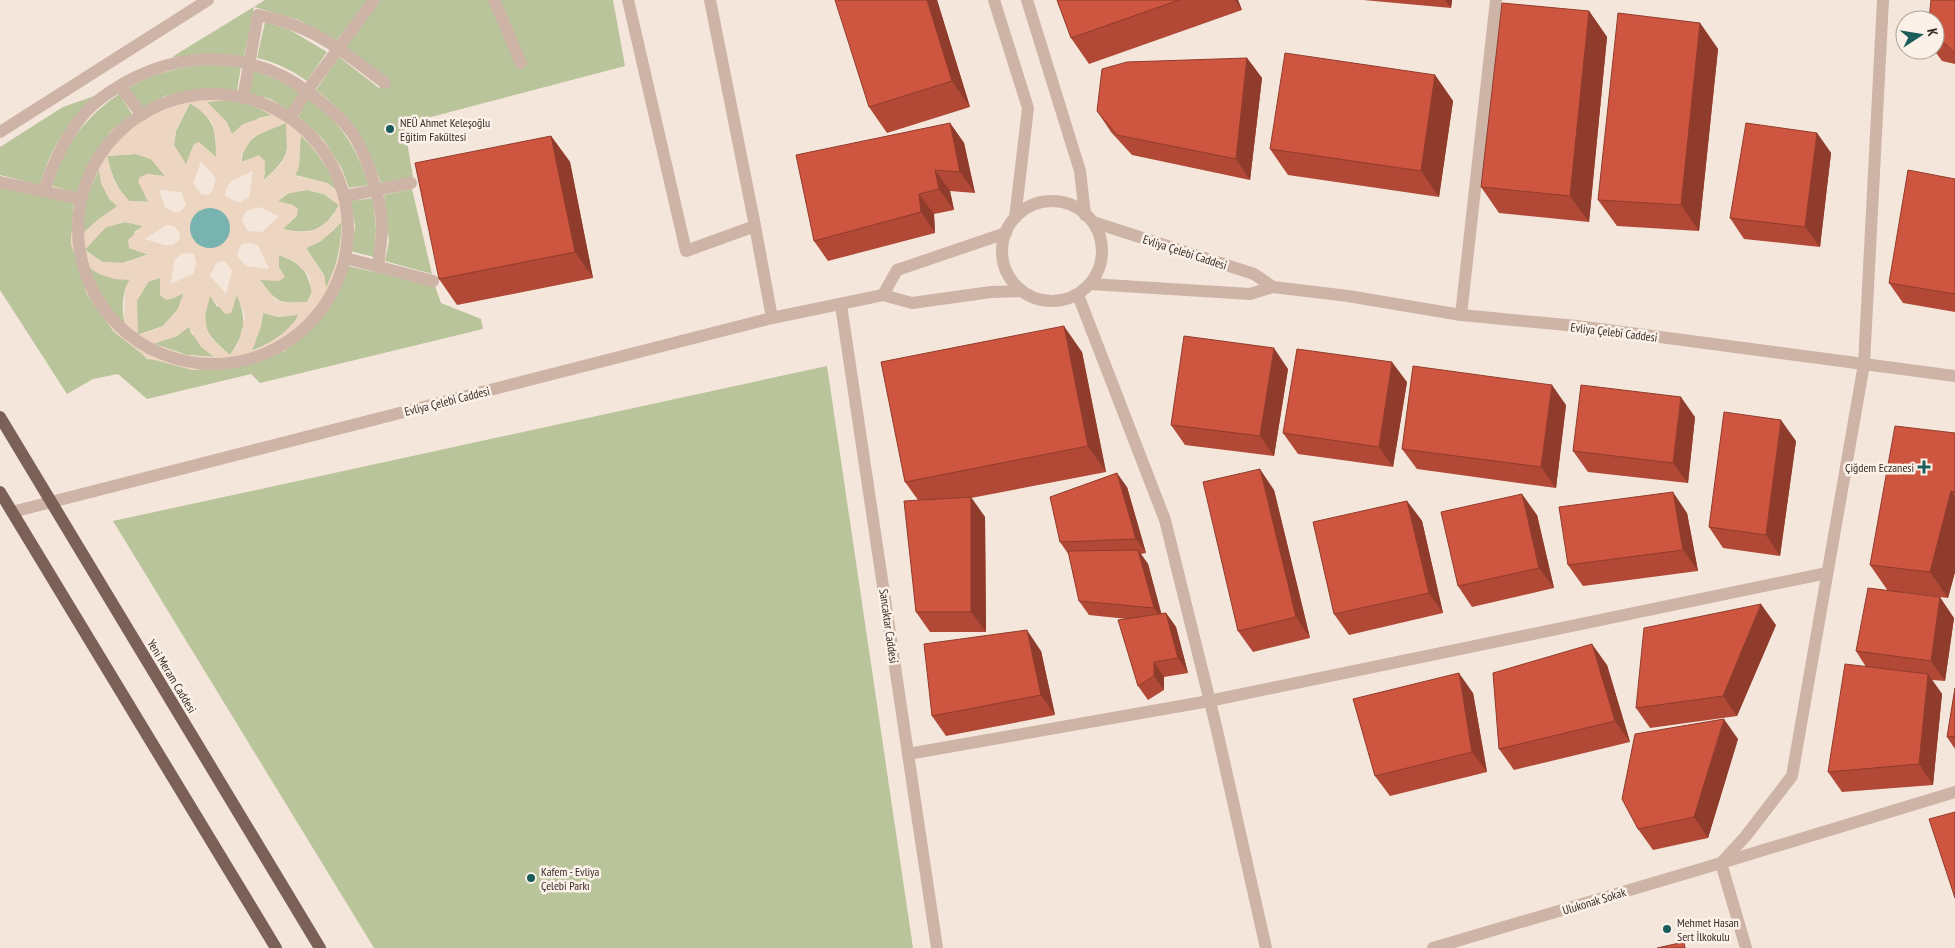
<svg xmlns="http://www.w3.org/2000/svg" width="1955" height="948" font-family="'PT Sans Narrow',sans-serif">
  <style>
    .green { fill: #b9c49a }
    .plaza { fill: #edd6c1; fill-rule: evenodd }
    .water { fill: #78b3b0 }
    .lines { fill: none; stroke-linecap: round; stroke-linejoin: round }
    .minor { stroke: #cdb4a6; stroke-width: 12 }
    .major { stroke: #7b6057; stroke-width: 12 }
    .wall { fill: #b14936 }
    .shaded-wall { fill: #903c2c }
    .building { fill: #ce553f; stroke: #903c2c }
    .poi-dot { fill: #1a5d5b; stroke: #fbf1e8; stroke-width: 2 }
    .labels { text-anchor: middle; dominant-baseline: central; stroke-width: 5; stroke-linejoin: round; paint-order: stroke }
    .poi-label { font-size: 12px; fill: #382b28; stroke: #fbf1e8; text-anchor: start }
    .street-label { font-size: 12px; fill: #382b28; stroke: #fbf1e8 }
  </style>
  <rect width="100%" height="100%" fill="#f4e6db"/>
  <g class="green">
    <path d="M265 0H368L336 41 299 20 254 7 244 57 215 54 172 57Z"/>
    <path d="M374 0H613L625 66 404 124 413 177 381 183C366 140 352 117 316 90L339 57 379 88 385 83 338 49Z"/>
    <path d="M265 22 290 30 327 52 307 81C291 70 276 62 257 58Z"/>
    <path d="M213 63 241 67 237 91 206 89 165 96 142 108 128 88 151 76 181 68Z"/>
    <path d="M254 70 302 91 288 110 270 99 248 93Z"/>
    <path d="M119 94 132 114 111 131 77 193 52 186C63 147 85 117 119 94Z"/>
    <path d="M97 95C68 121 51 147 40 185L0 175V147L63 107Z"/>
    <path d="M310 97C342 126 355 144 369 185L349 188 341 167 298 116Z"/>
    <path d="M225 100 250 104 272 115 259 118 233 135 207 102Z"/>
    <path d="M190 103C215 119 216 129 216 158L194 144 186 165 174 146 176 131Z"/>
    <path d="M286 123C291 155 285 160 263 181L265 171 249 159 242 162C241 137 267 130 286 123Z"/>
    <path d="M300 135C318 151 328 169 338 191L327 183 295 175 299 166Z"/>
    <path d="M136 154 151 159 166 177 147 174 149 202 129 201C116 188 111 173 107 156Z"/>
    <path d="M99 169 118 206 99 219 81 235C78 213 90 188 99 169Z"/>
    <path d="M0 187 74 202 71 243 87 294 147 359 240 367 337 296 348 266 435 286 441 303 481 319 483 329 260 383 251 374 147 399 118 374 93 379 67 394 0 290Z"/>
    <path d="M412 189 432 274 385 261 389 241 384 195Z"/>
    <path d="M307 190 324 194 339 205C324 231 312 235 282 229L297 216 278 201 289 193Z"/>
    <path d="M373 198 376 230 374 257 350 251 355 227 351 201Z"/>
    <path d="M342 221C341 246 337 267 326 289L324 275 306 248C321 241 331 234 342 221Z"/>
    <path d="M125 222 143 226 134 232 149 254 123 263 102 262 84 249 106 227Z"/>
    <path d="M279 255C300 263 307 269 312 292L307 302C277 304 277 302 259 279H268L279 267Z"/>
    <path d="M89 267C102 277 115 279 130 279 122 293 121 309 125 325 107 309 97 289 89 267Z"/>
    <path d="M160 278 184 292 178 309 163 326 137 335V300L149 281Z"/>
    <path d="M237 294C246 321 247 331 230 355 207 335 199 327 210 295L217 307Z"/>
    <path d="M263 312 278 317 299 314C290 333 269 344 251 351L261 326Z"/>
    <path d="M189 326 191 333 215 357 187 355 152 343 177 336Z"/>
    <path d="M827 366 913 948H374L113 521Z"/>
  </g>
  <path class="plaza" d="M206 89 237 91 270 99 298 116 323 139 341 167 349 188 355 227 348 266 337 296 318 322 285 351 240 367 192 370 147 358 113 331 87 294 71 243 74 202 77 193 90 160 111 131 132 114 165 96ZM225 100 250 104 271 115 243 124 232 134 227 122 207 102ZM190 103 203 112 212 122 216 138V157L199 142 194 144 186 164 174 145 176 131ZM286 123 287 151 282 163 264 181 265 161 259 155 242 162 241 156 253 137ZM301 135 313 147 328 169 337 190 327 183 295 176 299 166ZM136 154 151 159 165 176 147 174 140 177 138 181 148 202 129 201 115 183 110 168 107 156ZM201 162 216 178 212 192 208 195 201 194 193 183ZM99 170 101 183 109 199 117 206 99 219 82 234 80 227 84 208 90 189ZM253 171 249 197 239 203 225 196 226 189 231 181ZM159 190 181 192 186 204 181 211 175 213 165 207ZM307 190 324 194 339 205 331 219 315 230 308 232H297L283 229 297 216 298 209 293 205 278 201 289 193ZM259 207 279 216 262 232 248 231 242 220 244 214 247 211ZM125 222 143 226 128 240 129 248 148 255 123 263 102 262 85 250 106 227ZM342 222 340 248 337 262 326 288 324 276 306 248 320 242ZM166 225 174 226 180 233 179 240 172 245H164L145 239ZM250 243 258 245 269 269 246 266 238 257V251L242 244ZM183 253 194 254 196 264 194 273 171 284 174 260ZM279 255 294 261 309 276 312 292 307 302 288 303 276 300 260 280 279 281 285 277 279 267ZM225 261 232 271 226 294 210 276 217 262ZM90 268 99 274 114 279 130 280 125 288 124 324 115 316 102 297 95 286ZM160 278V295L166 300 174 298 184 293 178 309 164 326 138 335 137 300 149 281ZM237 295 245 317 238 345 230 355 212 339 207 330 205 316 210 296 225 314 231 313ZM263 313 278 317 299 315 295 321 282 334 266 345 252 351 261 326ZM189 327 201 347 214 357 187 355 153 344 177 336Z"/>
  <circle class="water" cx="210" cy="228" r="20"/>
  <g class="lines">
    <g class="minor">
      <path d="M494 0 521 63"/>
      <path d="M628 0 686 251 755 226"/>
      <path d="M710 0 755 226 772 318"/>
      <path d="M994 0 1028 108 1015 218"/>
      <path d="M1027 0 1080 171 1085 215"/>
      <path d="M120 86 142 115"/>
      <circle cx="213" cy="229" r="135"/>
      <path d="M243 98 258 15C267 17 276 19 285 22 322 33 354 60 385 83"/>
      <path d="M291 116 307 91 374 0"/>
      <path d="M0 132 208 0"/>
      <path d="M0 182 81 199"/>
      <path d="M44 191C53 162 65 137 84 114 96 100 111 91 126 82 186 49 256 51 311 94 327 107 345 120 356 139 369 162 382 202 382 229 382 241 379 254 378 267"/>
      <path d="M346 196 411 183"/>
      <circle cx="1052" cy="251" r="50"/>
      <path d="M1093 222 1254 274 1273 287"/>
      <path d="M345 258 433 281"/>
      <path d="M1091 284 1250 294 1273 287 1348 296 1461 315 1577 326 1955 376"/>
      <path d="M883 295 897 270 1006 233"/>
      <path d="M1078 295 1165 520 1216 726 1266 948"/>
      <path d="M841 305 937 948"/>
      <path d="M1461 315 1496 0"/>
      <path d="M12 512 772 318 883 295 912 303 991 292 1022 291"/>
      <path d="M908 754 1209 701 1827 573"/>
      <path d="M1433 948 1721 863 1745 837 1792 776 1864 364 1883 0"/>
      <path d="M1746 948 1721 863 1955 792"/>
    </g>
    <g class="major">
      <path d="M0 417 320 948"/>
      <path d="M0 492 276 948"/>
    </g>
  </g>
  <g class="wall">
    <path d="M937 0 970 107 887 133 869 107Z"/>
    <path d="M1057 0H1238L1242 10 1089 64 1071 38Z"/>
    <path d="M1363 0H1452L1451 8Z"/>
    <path d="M1955 0V64L1942 61 1934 50H1935V20Z"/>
    <path d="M1589 11 1607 37 1589 222 1499 213 1481 187Z"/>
    <path d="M1700 23 1718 49 1699 231 1617 226 1598 200Z"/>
    <path d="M1247 58 1262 78 1250 180 1132 155 1111 132 1097 111Z"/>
    <path d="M1435 75 1453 101 1439 197 1288 175 1270 149Z"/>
    <path d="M950 123 964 143 975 193 950 191 954 210 934 214 935 233 828 261 814 241Z"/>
    <path d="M1817 133 1831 153 1820 247 1744 239 1730 218Z"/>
    <path d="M551 136 570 162 593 278 457 305 439 279Z"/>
    <path d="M1955 179V312L1903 303 1889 283Z"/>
    <path d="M1082 352 1106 472 971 498 985 517 986 632H930L916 612 918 500 905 482Z"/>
    <path d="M1288 369 1274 456 1185 445 1171 425Z"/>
    <path d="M1407 382 1393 467 1298 454 1283 433Z"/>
    <path d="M1566 405 1556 488 1417 469 1402 449Z"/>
    <path d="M1695 417 1688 483 1588 472 1573 451Z"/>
    <path d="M1955 433V572L1948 598 1901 592 1954 618 1945 681 1932 680 1942 694 1933 785 1842 792 1828 772 1866 667 1856 651 1888 591 1870 565Z"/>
    <path d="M1796 441 1780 556 1723 548 1709 527Z"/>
    <path d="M1127 487 1146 553 1141 554 1148 564 1161 614 1166 613 1176 627 1188 673 1164 677V690L1148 700 1138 686 1127 619 1089 615 1079 601 1069 555 1060 542Z"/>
    <path d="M1274 490 1310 638 1253 652 1238 631Z"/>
    <path d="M1407 501 1422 521 1443 613 1349 635 1334 614Z"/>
    <path d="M1687 513 1698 571 1583 586 1568 565Z"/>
    <path d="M1537 515 1554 588 1472 607 1458 586Z"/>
    <path d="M1776 625 1737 716 1650 728 1636 708Z"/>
    <path d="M1041 651 1055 715 946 736 932 716Z"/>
    <path d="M1607 665 1630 742 1514 770 1499 749Z"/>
    <path d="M1955 688V749L1947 737Z"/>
    <path d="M1473 693 1487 772 1390 796 1375 776Z"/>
    <path d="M1738 739 1708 838 1653 850 1638 829Z"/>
  </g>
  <g class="shaded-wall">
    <path d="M927 0H937L970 107 952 81Z"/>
    <path d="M1235 0H1238L1242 10Z"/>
    <path d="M1445 0H1452L1451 8Z"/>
    <path d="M1589 11 1607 37 1589 222 1570 196Z"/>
    <path d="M1700 23 1718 49 1699 231 1681 205Z"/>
    <path d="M1247 58 1262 78 1250 180 1236 159Z"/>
    <path d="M1435 75 1453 101 1439 197 1421 171Z"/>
    <path d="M950 123 964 143 975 193 960 172Z"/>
    <path d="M1817 133 1831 153 1820 247 1805 227Z"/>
    <path d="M551 136 570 162 593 278 575 252Z"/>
    <path d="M935 170 950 191 954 210 939 189Z"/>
    <path d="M919 194 934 214 935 233 921 212Z"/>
    <path d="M1064 326 1082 352 1106 472 1088 446Z"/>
    <path d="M1274 348 1288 369 1274 456 1260 436Z"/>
    <path d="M1392 362 1407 382 1393 467 1379 447Z"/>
    <path d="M1552 385 1566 405 1556 488 1541 467Z"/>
    <path d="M1681 397 1695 417 1688 483 1673 463Z"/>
    <path d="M1781 420 1796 441 1780 556 1766 535Z"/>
    <path d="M1260 469 1274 490 1310 638 1296 617Z"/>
    <path d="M1117 473 1127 487 1146 553 1136 539Z"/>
    <path d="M1951 491 1955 496V572L1948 598 1930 572Z"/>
    <path d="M1673 492 1687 513 1698 571 1683 550Z"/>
    <path d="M1522 494 1537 515 1554 588 1539 568Z"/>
    <path d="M971 497 985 517 986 632 971 612Z"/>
    <path d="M1407 501 1422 521 1443 613 1429 593Z"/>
    <path d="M1138 550 1148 564 1164 623 1154 608Z"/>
    <path d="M1940 597 1954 618 1945 681 1931 661Z"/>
    <path d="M1761 604 1776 625 1737 716 1723 696Z"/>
    <path d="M1166 613 1176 627 1188 673 1178 658Z"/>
    <path d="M1027 630 1041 651 1055 715 1041 695Z"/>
    <path d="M1592 644 1607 665 1630 742 1615 721Z"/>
    <path d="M1154 662 1164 677V690L1154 676Z"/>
    <path d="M1459 673 1473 693 1487 772 1472 752Z"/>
    <path d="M1928 674 1942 694 1933 785 1919 764Z"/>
    <path d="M1724 719 1738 739 1708 838 1694 817Z"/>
  </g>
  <g class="building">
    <path d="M835 0H927L952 81 869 107Z"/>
    <path d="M1057 0H1179L1071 38Z"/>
    <path d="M1931 0H1955V54L1946 44 1935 42V20H1929Z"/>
    <path d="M1502 3 1589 11 1570 196 1481 187Z"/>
    <path d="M1618 13 1700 23 1681 205 1598 200Z"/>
    <path d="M1285 53 1435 75 1421 171 1270 149Z"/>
    <path d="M1247 58 1236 159 1117 135 1097 111 1102 69 1127 62Z"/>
    <path d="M950 123 960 172 935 170 939 189 919 194 921 212 814 241 796 155Z"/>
    <path d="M1746 123 1817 133 1805 227 1730 218Z"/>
    <path d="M551 136 575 252 439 279 415 163Z"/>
    <path d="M1908 170 1955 179V294L1889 283Z"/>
    <path d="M1064 326 1088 446 905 482 881 362Z"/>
    <path d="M1184 336 1274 348 1260 436 1171 425Z"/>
    <path d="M1297 349 1392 362 1379 447 1283 433Z"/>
    <path d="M1413 366 1552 385 1541 467 1402 449Z"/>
    <path d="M1581 385 1681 397 1673 463 1573 451Z"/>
    <path d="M1724 412 1781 420 1766 535 1709 527Z"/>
    <path d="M1895 426 1955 433V492L1951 491 1930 572 1870 565Z"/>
    <path d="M1260 469 1296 617 1238 631 1203 482Z"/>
    <path d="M1117 473 1136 539 1060 542 1050 497Z"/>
    <path d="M1673 492 1683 550 1568 565 1559 507Z"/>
    <path d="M1522 494 1539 568 1458 586 1441 512Z"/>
    <path d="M971 497V612H916L904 501Z"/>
    <path d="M1407 501 1429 593 1334 614 1313 522Z"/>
    <path d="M1138 550 1154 608 1079 601 1068 551Z"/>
    <path d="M1868 588 1940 597 1931 661 1856 651Z"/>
    <path d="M1761 604 1723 696 1636 708 1644 628Z"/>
    <path d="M1166 613 1178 658 1154 662V676L1138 686 1118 620Z"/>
    <path d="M1027 630 1041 695 932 716 924 644Z"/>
    <path d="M1592 644 1615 721 1499 749 1493 673Z"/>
    <path d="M1845 664 1928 674 1919 764 1828 772Z"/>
    <path d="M1459 673 1472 752 1375 776 1353 699Z"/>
    <path d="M1955 688V736L1947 737Z"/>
    <path d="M1724 719 1694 817 1638 829 1622 799 1635 734Z"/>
    <path d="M1955 812V898L1929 819Z"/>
    <path d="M1684 942 1685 948H1657Z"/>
  </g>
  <g class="poi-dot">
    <circle cx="390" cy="129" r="5"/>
    <path d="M1921.5 459.5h5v5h5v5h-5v5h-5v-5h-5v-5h5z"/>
    <circle cx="531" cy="878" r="5"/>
    <circle cx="1667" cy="929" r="5"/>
  </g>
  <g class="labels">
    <g class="poi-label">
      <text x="400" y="122">NEÜ Ahmet Keleşoğlu<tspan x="400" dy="14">Eğitim Fakültesi</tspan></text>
      <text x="1914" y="467" text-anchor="end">Çiğdem Eczanesi</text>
      <text x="541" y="871">Kafem - Evliya<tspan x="541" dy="14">Çelebi Parkı</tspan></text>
      <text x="1677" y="922">Mehmet Hasan<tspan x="1677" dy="14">Sert İlkokulu</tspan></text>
    </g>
    <g class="street-label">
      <text transform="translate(1185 252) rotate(18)">Evliya Çelebi Caddesi</text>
      <text transform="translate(1614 332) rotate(7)">Evliya Çelebi Caddesi</text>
      <text transform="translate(447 401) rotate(-14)">Evliya Çelebi Caddesi</text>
      <text transform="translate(889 626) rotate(82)">Sancaktar Caddesi</text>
      <text transform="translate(172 676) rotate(59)">Yeni Meram Caddesi</text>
      <text transform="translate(1594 901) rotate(-17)">Ulukonak Sokak</text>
    </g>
  </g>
  <g transform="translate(1920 35) rotate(78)"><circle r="24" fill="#fbf1e8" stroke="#ada29b"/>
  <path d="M0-4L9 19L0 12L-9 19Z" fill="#1a5d5b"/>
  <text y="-8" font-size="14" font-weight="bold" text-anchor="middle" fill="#382b28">K</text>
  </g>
</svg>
